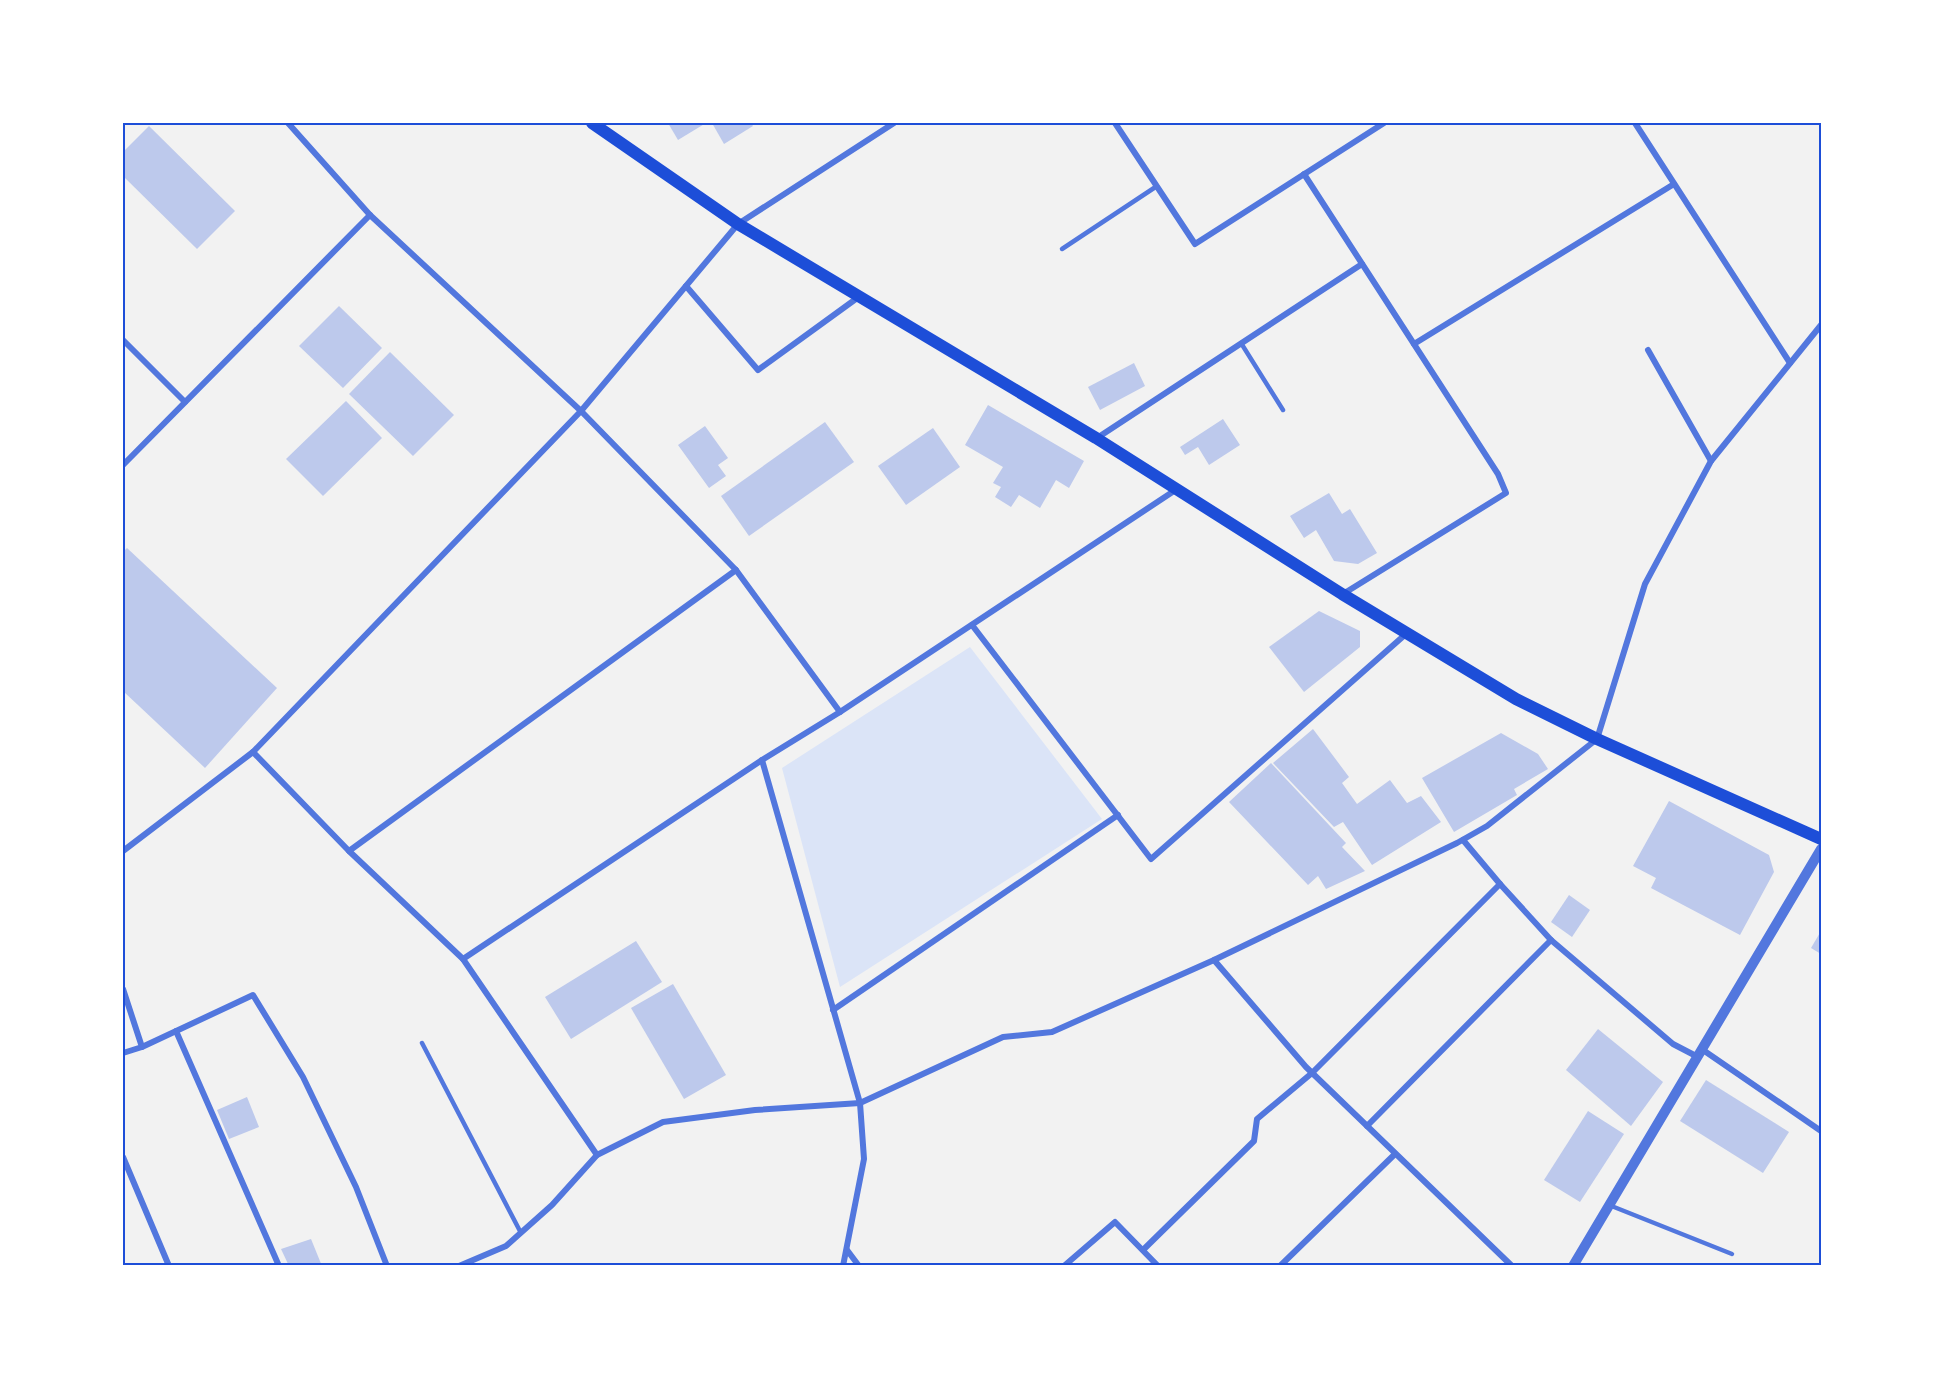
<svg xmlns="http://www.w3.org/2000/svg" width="1944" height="1389" font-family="Signika,sans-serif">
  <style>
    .green { fill: #dbe4f7 }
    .building { fill: #bdc9ec }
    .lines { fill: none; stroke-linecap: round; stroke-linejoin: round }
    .service { stroke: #5277de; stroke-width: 4.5 }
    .minor { stroke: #5277de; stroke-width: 6 }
    .tertiary { stroke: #5277de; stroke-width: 10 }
    .secondary { stroke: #1d4ed8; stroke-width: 12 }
    .neatline { fill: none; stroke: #1d4ed8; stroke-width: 2 }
  </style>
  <rect width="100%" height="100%" fill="#f2f2f2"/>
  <path class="green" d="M970 647 1102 819 840 987 782 768Z"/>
  <g class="building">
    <path d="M668 123H706L678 140Z"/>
    <path d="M712 123H751L753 126 724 144Z"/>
    <path d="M149 126 235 211 197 249 123 176V152Z"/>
    <path d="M339 306 382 348 343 388 299 346Z"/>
    <path d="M390 352 454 415 413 456 349 394Z"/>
    <path d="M1134 363 1145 386 1100 410 1088 387Z"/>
    <path d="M346 401 382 438 323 496 286 459Z"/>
    <path d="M988 405 1084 461 1069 488 1056 480 1040 508 1019 495 1011 507 995 497 1001 487 993 483 1003 467 965 445Z"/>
    <path d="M1223 419 1240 445 1209 465 1198 447 1185 455 1180 447Z"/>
    <path d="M825 422 854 462 749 536 721 496Z"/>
    <path d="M705 426 728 458 718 465 726 476 709 488 678 445Z"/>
    <path d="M933 428 960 467 906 505 878 466Z"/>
    <path d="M1329 493 1342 514 1350 509 1377 553 1358 564 1334 561 1316 530 1304 538 1290 516Z"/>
    <path d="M127 548 277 688 205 768 123 691V552Z"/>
    <path d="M1319 611 1360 631V647L1304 692 1269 647Z"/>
    <path d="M1313 729 1349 777 1342 783 1357 804 1390 780 1407 803 1421 796 1441 822 1372 865 1343 822 1334 827 1273 763Z"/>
    <path d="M1501 733 1538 754 1548 769 1514 789 1517 795 1454 832 1422 778Z"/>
    <path d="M1271 763 1346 843 1342 847 1365 871 1326 889 1318 876 1308 885 1229 802Z"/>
    <path d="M1669 801 1769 855 1774 872 1740 935 1651 888 1656 878 1633 866Z"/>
    <path d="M1569 895 1590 910 1572 937 1551 922Z"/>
    <path d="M1821 931V954L1811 948Z"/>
    <path d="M636 941 662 982 571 1039 545 997Z"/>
    <path d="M673 984 726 1075 684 1099 631 1008Z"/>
    <path d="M1598 1029 1663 1082 1631 1126 1566 1070Z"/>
    <path d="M1706 1080 1789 1132 1763 1173 1680 1121Z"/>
    <path d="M247 1097 259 1127 229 1139 217 1110Z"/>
    <path d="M1588 1111 1624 1134 1580 1202 1544 1180Z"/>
    <path d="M311 1239 322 1266H289L281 1249Z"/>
  </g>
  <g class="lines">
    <g class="service">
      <path d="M1062 249 1157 186"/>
      <path d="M1241 343 1283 410"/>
      <path d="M422 1043 521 1233"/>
      <path d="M1609 1205 1732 1254"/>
    </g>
    <g class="minor">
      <path d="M288 123 370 215 581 411 736 570 840 712"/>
      <path d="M1115 123 1195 244 1384 123"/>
      <path d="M1635 123 1790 363"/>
      <path d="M1304 174 1498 474 1506 493 1343 594"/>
      <path d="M686 286 758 370 860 296"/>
      <path d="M123 340 185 402"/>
      <path d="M1414 344 1674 184"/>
      <path d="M1648 350 1711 461"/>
      <path d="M1097 438 1362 264"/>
      <path d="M123 465 370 215"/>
      <path d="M972 625 1151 859 1407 633"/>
      <path d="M253 752 349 851 463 959 597 1155"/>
      <path d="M762 760 860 1103 864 1159 843 1266"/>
      <path d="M1463 840 1500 884 1551 940 1673 1044 1698 1057"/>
      <path d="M123 851 253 752 581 411 738 224 894 123"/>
      <path d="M349 851 736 570"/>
      <path d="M463 959 762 760 840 712 1177 489"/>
      <path d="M1214 960 1306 1067 1512 1266"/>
      <path d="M123 989 142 1047 123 1053"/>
      <path d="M833 1010 1118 815"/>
      <path d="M176 1031 279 1266"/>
      <path d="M142 1047 253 995 303 1077 356 1187 387 1266"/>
      <path d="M1703 1050 1821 1131"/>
      <path d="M1367 1126 1551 940"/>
      <path d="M123 1157 169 1266"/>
      <path d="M847 1250 859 1266"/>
      <path d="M1143 1250 1254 1141 1257 1119 1312 1073 1500 884"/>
      <path d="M459 1266 506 1246 552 1205 597 1155 663 1122 755 1110 860 1103 1003 1037 1052 1032 1214 960 1457 843 1487 826 1597 739 1645 584 1711 461 1821 325"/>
      <path d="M1064 1266 1115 1222 1158 1266"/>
      <path d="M1280 1266 1395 1154"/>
    </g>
    <path class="tertiary" d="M1573 1266 1821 849"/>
    <path class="secondary" d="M592 123 738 224 1096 438 1342 594 1516 699 1597 739 1821 839"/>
  </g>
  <rect width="1944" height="1389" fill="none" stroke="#ffffff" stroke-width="249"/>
  <rect x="124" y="124" width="1696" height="1140" class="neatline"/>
</svg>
